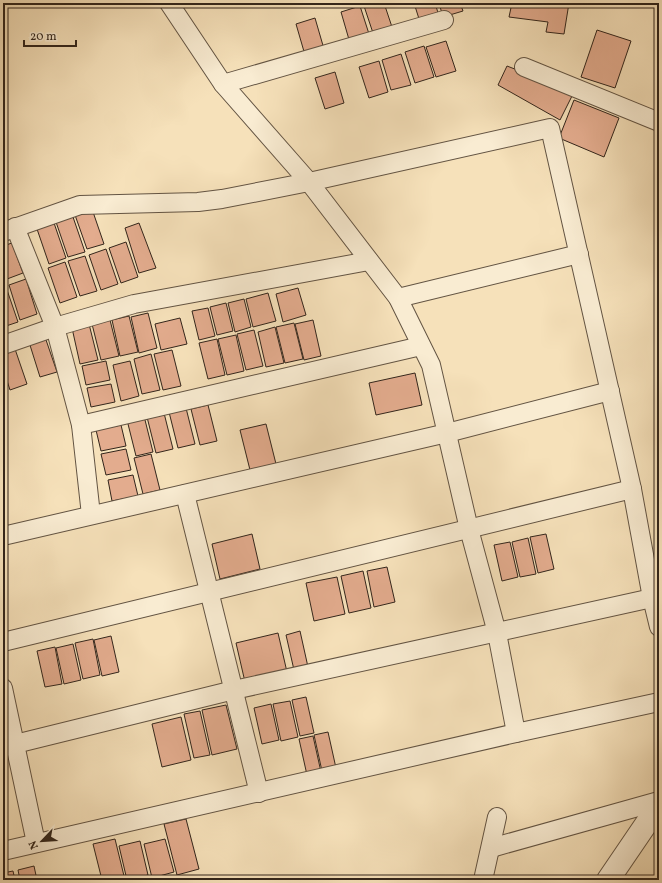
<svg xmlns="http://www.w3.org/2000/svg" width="662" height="883" font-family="Vollkorn,serif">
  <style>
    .building { fill: #e3ac8e; stroke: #32251b }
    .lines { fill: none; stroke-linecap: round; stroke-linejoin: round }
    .minor-casing { stroke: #635443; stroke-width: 20 }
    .tertiary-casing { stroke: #635443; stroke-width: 24 }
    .minor { stroke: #f9ecd2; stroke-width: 18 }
    .tertiary { stroke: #f9ecd2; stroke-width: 22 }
  </style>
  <rect width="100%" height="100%" fill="#f6e1ba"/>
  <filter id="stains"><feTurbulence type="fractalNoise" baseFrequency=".005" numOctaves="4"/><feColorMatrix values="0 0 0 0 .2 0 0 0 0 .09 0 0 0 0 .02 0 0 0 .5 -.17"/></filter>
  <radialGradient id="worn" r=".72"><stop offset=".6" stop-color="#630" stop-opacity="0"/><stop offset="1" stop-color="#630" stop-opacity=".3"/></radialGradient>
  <g class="building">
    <path d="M372 3H384L393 30 374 36 364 6Z"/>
    <path d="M414 3H435L439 16 420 22Z"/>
    <path d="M439 3H460L463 11 443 17Z"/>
    <path d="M512 3H569L564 34 546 32 548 22 509 17Z"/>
    <path d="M360 6 370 37 350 43 341 12Z"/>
    <path d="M315 18 324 49 305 55 296 24Z"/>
    <path d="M597 30 631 41 615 88 581 77Z"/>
    <path d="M446 41 456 71 436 77 426 47Z"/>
    <path d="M424 46 434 77 415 83 405 52Z"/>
    <path d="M401 54 411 85 391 90 382 60Z"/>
    <path d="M379 61 388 92 369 98 359 67Z"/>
    <path d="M507 66 574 92 560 120 498 85Z"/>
    <path d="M335 72 344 103 325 109 315 78Z"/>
    <path d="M574 100 619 118 604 157 559 138Z"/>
    <path d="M92 209 104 244 87 249 75 215Z"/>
    <path d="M73 217 85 252 68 257 56 222Z"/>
    <path d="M54 223 66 258 49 264 37 229Z"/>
    <path d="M139 223 156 268 139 273 125 228Z"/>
    <path d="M126 242 138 277 121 283 109 248Z"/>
    <path d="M12 243 23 273 7 279 3 267V246Z"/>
    <path d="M106 249 118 284 101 290 89 255Z"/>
    <path d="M85 256 97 291 80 296 68 261Z"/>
    <path d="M65 262 77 297 60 303 48 268Z"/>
    <path d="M26 279 37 314 20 320 9 285Z"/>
    <path d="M6 287 18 322 3 327V288Z"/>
    <path d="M298 288 306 315 283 322 276 294Z"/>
    <path d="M268 293 276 321 253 327 246 299Z"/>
    <path d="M244 299 251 327 235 332 228 303Z"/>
    <path d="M226 303 233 331 217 335 210 307Z"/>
    <path d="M208 308 215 336 199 340 192 311Z"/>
    <path d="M148 313 157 348 139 353 131 317Z"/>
    <path d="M129 316 138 352 120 356 112 320Z"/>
    <path d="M180 318 187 344 161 350 155 324Z"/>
    <path d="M110 320 119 356 101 360 92 324Z"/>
    <path d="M313 320 321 356 304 360 295 324Z"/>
    <path d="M294 323 303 359 285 363 276 327Z"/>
    <path d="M89 324 98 360 80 364 72 328Z"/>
    <path d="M275 327 284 363 266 367 258 332Z"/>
    <path d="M254 330 263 366 246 370 237 334Z"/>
    <path d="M236 335 244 371 227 375 218 339Z"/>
    <path d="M45 337 57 372 40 377 29 342Z"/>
    <path d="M217 339 225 375 208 379 199 343Z"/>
    <path d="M15 349 27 384 10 390 3 368V353Z"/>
    <path d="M172 350 181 386 163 390 154 354Z"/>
    <path d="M151 354 160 390 142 394 134 359Z"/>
    <path d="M106 361 110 380 86 385 82 366Z"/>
    <path d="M130 361 139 396 121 401 113 365Z"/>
    <path d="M3 373 8 386 3 388Z"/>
    <path d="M415 373 422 405 376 415 369 383Z"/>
    <path d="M111 384 115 402 91 407 87 388Z"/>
    <path d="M208 405 217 441 200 445 191 409Z"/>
    <path d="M186 408 195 444 178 448 169 412Z"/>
    <path d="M164 413 173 449 156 453 147 417Z"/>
    <path d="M144 416 153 452 136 456 127 420Z"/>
    <path d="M266 424 276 464 250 470 240 430Z"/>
    <path d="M121 425 126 446 101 451 96 430Z"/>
    <path d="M126 449 131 470 106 475 101 454Z"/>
    <path d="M151 454 160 490 143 494 134 458Z"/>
    <path d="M133 475 138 496 112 501 108 480Z"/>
    <path d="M252 534 260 569 220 579 212 544Z"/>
    <path d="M546 534 554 569 538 573 530 537Z"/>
    <path d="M528 538 536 574 520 577 512 542Z"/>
    <path d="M510 542 518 577 502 581 494 545Z"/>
    <path d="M387 567 395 602 374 607 367 571Z"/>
    <path d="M363 571 371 608 349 613 341 576Z"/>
    <path d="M337 577 345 614 314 621 306 583Z"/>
    <path d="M300 631 308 667 294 670 286 635Z"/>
    <path d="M278 633 287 672 245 682 236 643Z"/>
    <path d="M111 636 119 672 102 676 94 640Z"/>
    <path d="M93 639 100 675 83 679 75 643Z"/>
    <path d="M73 644 81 680 64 684 56 648Z"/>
    <path d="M55 647 62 684 45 687 37 651Z"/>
    <path d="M306 697 314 733 300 736 292 700Z"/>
    <path d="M290 701 298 737 281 741 273 704Z"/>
    <path d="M271 704 279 740 262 744 254 708Z"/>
    <path d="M226 705 237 749 212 755 202 710Z"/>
    <path d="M200 711 210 755 194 758 184 714Z"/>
    <path d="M181 717 191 760 162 767 152 724Z"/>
    <path d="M328 732 336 768 322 771 314 735Z"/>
    <path d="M313 736 321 772 307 775 299 739Z"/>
    <path d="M186 819 199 869 177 875 164 824Z"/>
    <path d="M115 839 125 880H102L93 844Z"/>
    <path d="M165 839 174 872 152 878 144 844Z"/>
    <path d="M140 841 148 875 127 880 119 846Z"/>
    <path d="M34 866 37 880H20L18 870Z"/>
    <path d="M13 871 15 880H3V873Z"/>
  </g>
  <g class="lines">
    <g class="minor-casing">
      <g id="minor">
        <path d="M169 3 223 84 309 182 398 298 431 365 469 529 497 633 516 733"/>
        <path d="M524 67 659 122"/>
        <path d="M223 84 444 20"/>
        <path d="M15 227 55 327 81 425 91 515"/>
        <path d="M3 232 80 205 198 202 222 199 309 182 550 128 632 489 652 598 659 627"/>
        <path d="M398 298 579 254"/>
        <path d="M3 345 55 327 134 304 369 261"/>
        <path d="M81 425 421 346"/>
        <path d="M185 494 259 793"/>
        <path d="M3 536 447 433 610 391"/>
        <path d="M3 642 632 489"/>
        <path d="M3 688 36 843"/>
        <path d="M3 747 234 690 652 598"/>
        <path d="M491 848 659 801"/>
        <path d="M3 851 516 733 659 702"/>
        <path d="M483 880 497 817"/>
      </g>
    </g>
    <g class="tertiary-casing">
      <path id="tertiary" d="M608 880 659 805"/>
    </g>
    <use href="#minor" class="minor"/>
    <use href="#tertiary" class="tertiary"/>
  </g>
  <rect width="662" height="883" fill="none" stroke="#f6e1ba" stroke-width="16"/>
  <rect x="4" y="4" width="654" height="875" fill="none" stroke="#32251b" stroke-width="2"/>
  <rect x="8" y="8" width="646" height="867" fill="none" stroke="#32251b"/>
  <g transform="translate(42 841) rotate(245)" stroke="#f9ecd2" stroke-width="3" paint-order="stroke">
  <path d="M0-3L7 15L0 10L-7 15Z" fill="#32251b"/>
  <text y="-6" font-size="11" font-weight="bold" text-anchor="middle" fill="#32251b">N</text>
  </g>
  <path d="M24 40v6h52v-6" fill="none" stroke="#32251b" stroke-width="2"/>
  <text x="30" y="40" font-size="12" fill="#32251b" stroke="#f9ecd2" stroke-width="3" paint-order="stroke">20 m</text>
  <rect width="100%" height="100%" filter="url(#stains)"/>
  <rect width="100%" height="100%" fill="url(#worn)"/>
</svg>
